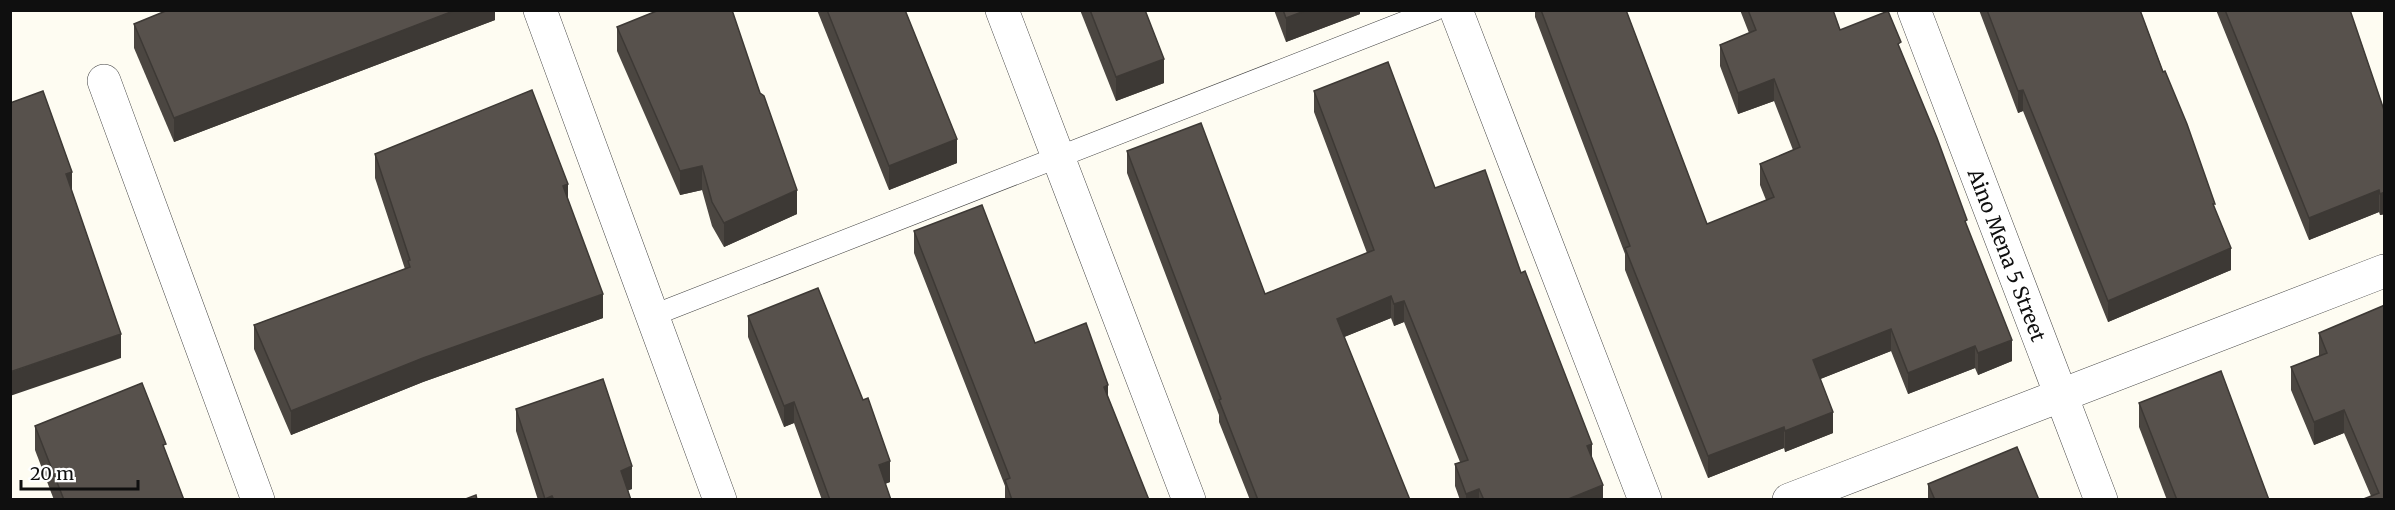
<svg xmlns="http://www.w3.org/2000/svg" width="2395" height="510" font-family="Merriweather,serif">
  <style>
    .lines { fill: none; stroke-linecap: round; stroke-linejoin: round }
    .service-casing { stroke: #424242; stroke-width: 22 }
    .minor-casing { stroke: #424242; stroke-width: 34 }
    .service { stroke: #fff; stroke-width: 21 }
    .minor { stroke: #fff; stroke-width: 33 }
    .wall { fill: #4b4641 }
    .shaded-wall { fill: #3d3935 }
    .building { fill: #57514c; stroke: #3d3935; stroke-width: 1.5 }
    .labels { text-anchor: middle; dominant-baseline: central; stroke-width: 6; stroke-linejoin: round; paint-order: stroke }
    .street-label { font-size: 20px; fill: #0f0f0f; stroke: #fff }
  </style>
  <rect width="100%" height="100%" fill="#fefcf2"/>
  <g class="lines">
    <g class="service-casing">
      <path id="service" d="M654 315 1435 10"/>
    </g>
    <g class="minor-casing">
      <g id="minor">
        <path d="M540 10 720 500"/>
        <path d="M1002 10 1189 500"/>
        <path d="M1456 10 1645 500"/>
        <path id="s1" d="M1914 10 2101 500"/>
        <path d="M104 81 258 500"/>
        <path d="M1789 500 2384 271"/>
      </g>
    </g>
    <use href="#service" class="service"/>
    <use href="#minor" class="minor"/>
  </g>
  <g class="wall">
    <path d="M495 10V20L174 142 134 48V24Z"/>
    <path d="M817 10H905L957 163 889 190Z"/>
    <path d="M1080 10H1145L1164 83 1116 101Z"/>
    <path d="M1274 10H1360V14L1286 42Z"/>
    <path d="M1535 10H1626L1707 224 1766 200 1760 185V164L1793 150 1774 101 1738 114 1720 66V45L1749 33 1740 10H1833L1840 30 1901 51 1967 227 2012 361 1978 375 1975 368 1908 394 1891 351 1820 379 1833 433 1785 452 1784 448 1708 478 1625 270V254L1535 17Z"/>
    <path d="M1979 10H2140L2215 209 2231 270 2108 322 2023 111 2018 113Z"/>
    <path d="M2216 10H2350L2385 113V214L2380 215 2379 212 2309 240Z"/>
    <path d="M617 27 797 214 724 247 712 226 702 190 680 195 617 51Z"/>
    <path d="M1314 91 1435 188 1521 273 1592 458 1603 500H1460L1455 486V464L1460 462 1404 322 1394 326 1391 318 1344 337 1410 500H1250L1219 422V415L1127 173V151L1265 294 1367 253 1314 112Z"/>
    <path d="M375 154 568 200 603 318 423 382 291 435 254 349V325L405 269 375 178Z"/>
    <path d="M914 231 1035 343 1108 397 1149 500H1005V486L914 253Z"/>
    <path d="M2385 305V500L2371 496 2344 433 2314 445 2291 390V367L2319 356V333Z"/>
    <path d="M748 316 890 482 885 484 891 500H822L794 423 784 427 748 337Z"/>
    <path d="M2139 403 2269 500H2167L2139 427Z"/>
    <path d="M516 409 632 489 628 490 631 500H538L516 431Z"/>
    <path d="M35 426 166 453 184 500H54L35 450Z"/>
    <path d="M1928 484 2039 500H1928Z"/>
  </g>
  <g class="shaded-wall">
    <path d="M456 10H495V20L174 142V118Z"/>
    <path d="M1307 10H1360V14L1286 42V18Z"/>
    <path d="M1164 59V83L1116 101V77Z"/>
    <path d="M1774 79V101L1738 114V93Z"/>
    <path d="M2023 90V111L2018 113V91Z"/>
    <path d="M957 139V163L889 190V166Z"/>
    <path d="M702 166V190L680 195V171Z"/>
    <path d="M72 172V196L66 174Z"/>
    <path d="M568 184V208L563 186Z"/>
    <path d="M797 190V214L724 247V223Z"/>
    <path d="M2379 190V212L2309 240V218Z"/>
    <path d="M2385 192V214L2380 215V194Z"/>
    <path d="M2231 248V270L2108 322V301Z"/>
    <path d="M603 294V318L423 382 291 435V411L423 358Z"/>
    <path d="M1391 296V318L1337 340V319Z"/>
    <path d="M1404 301V322L1394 326V304Z"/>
    <path d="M1891 329V351L1813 382V360Z"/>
    <path d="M121 334V358L10 396V372Z"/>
    <path d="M2012 340V361L1978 375V353Z"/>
    <path d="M1975 346V368L1908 394V373Z"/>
    <path d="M1108 385V408L1104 387Z"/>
    <path d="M794 402V423L784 427V406Z"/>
    <path d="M2344 410V433L2314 445V422Z"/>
    <path d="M1833 412V433L1785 452V431Z"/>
    <path d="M1784 427V448L1708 478V456Z"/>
    <path d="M1592 444V466L1587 446Z"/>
    <path d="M890 461V482L879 486V465Z"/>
    <path d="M632 466V489L621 493V471Z"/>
    <path d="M1603 485V500H1566Z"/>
    <path d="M1479 489V500H1466V494Z"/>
    <path d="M552 496V500H545V499Z"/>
  </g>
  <g class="building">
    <path d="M168 10H456L174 118 134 24Z"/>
    <path d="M659 10H732L760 93 764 96 797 190 724 223 712 202 702 166 680 171 617 27Z"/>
    <path d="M827 10H905L957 139 889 166Z"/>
    <path d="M1090 10H1145L1164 59 1116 77Z"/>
    <path d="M1283 10H1307L1286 18Z"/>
    <path d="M1541 10H1626L1707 224 1774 197 1760 164 1800 147 1774 79 1738 93 1720 45 1756 30 1748 10H1833L1840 30 1888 11 1901 42 1898 44 1937 138 1967 220 1965 221 2012 340 1978 353 1975 346 1908 373 1891 329 1813 360 1833 412 1785 431 1784 427 1708 456 1625 248 1630 246Z"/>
    <path d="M1987 10H2140L2163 72 2165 71 2187 124 2215 204H2213L2231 248 2108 301 2023 90 2018 91Z"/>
    <path d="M2225 10H2350L2385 113V192L2380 194 2379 190 2309 218Z"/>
    <path d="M1388 62 1435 188 1485 170 1521 273 1525 271 1592 444 1587 446 1603 485 1566 500H1484L1479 489 1466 494 1455 464 1468 460 1404 301 1394 304 1391 296 1337 319 1410 500H1258L1219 400 1221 399 1127 151 1201 123 1265 294 1374 250 1314 91Z"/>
    <path d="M532 90 568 184 563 186 603 294 423 358 291 411 254 325 410 267 408 261 410 260 375 154Z"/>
    <path d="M43 91 72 172 66 174 121 334 10 372V103Z"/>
    <path d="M982 205 1035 343 1086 323 1108 385 1104 387 1149 500H1012L1005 480 1010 478 914 231Z"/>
    <path d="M818 288 863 400 868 398 890 461 879 465 891 500H830L794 402 784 406 748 316Z"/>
    <path d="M2385 305V500H2361L2379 493 2344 410 2314 422 2291 367 2327 353 2319 333Z"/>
    <path d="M2221 371 2269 500H2177L2139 403Z"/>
    <path d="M603 379 632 466 621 471 631 500H554L552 496 545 499 516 409Z"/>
    <path d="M142 383 166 444 163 445 184 500H64L35 426Z"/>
    <path d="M2017 447 2039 500H1935L1928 484Z"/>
    <path d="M476 495 477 500H463Z"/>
  </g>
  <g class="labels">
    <g class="street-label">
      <text stroke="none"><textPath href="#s1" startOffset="262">Aino Mena 5 Street</textPath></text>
    </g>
  </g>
  <rect width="2395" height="510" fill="none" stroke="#0f0f0f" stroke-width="24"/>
  <path d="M21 480v9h117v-9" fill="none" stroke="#0f0f0f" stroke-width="3"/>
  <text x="30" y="480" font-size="18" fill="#0f0f0f" stroke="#ffffff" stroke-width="4.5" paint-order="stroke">20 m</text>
</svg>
